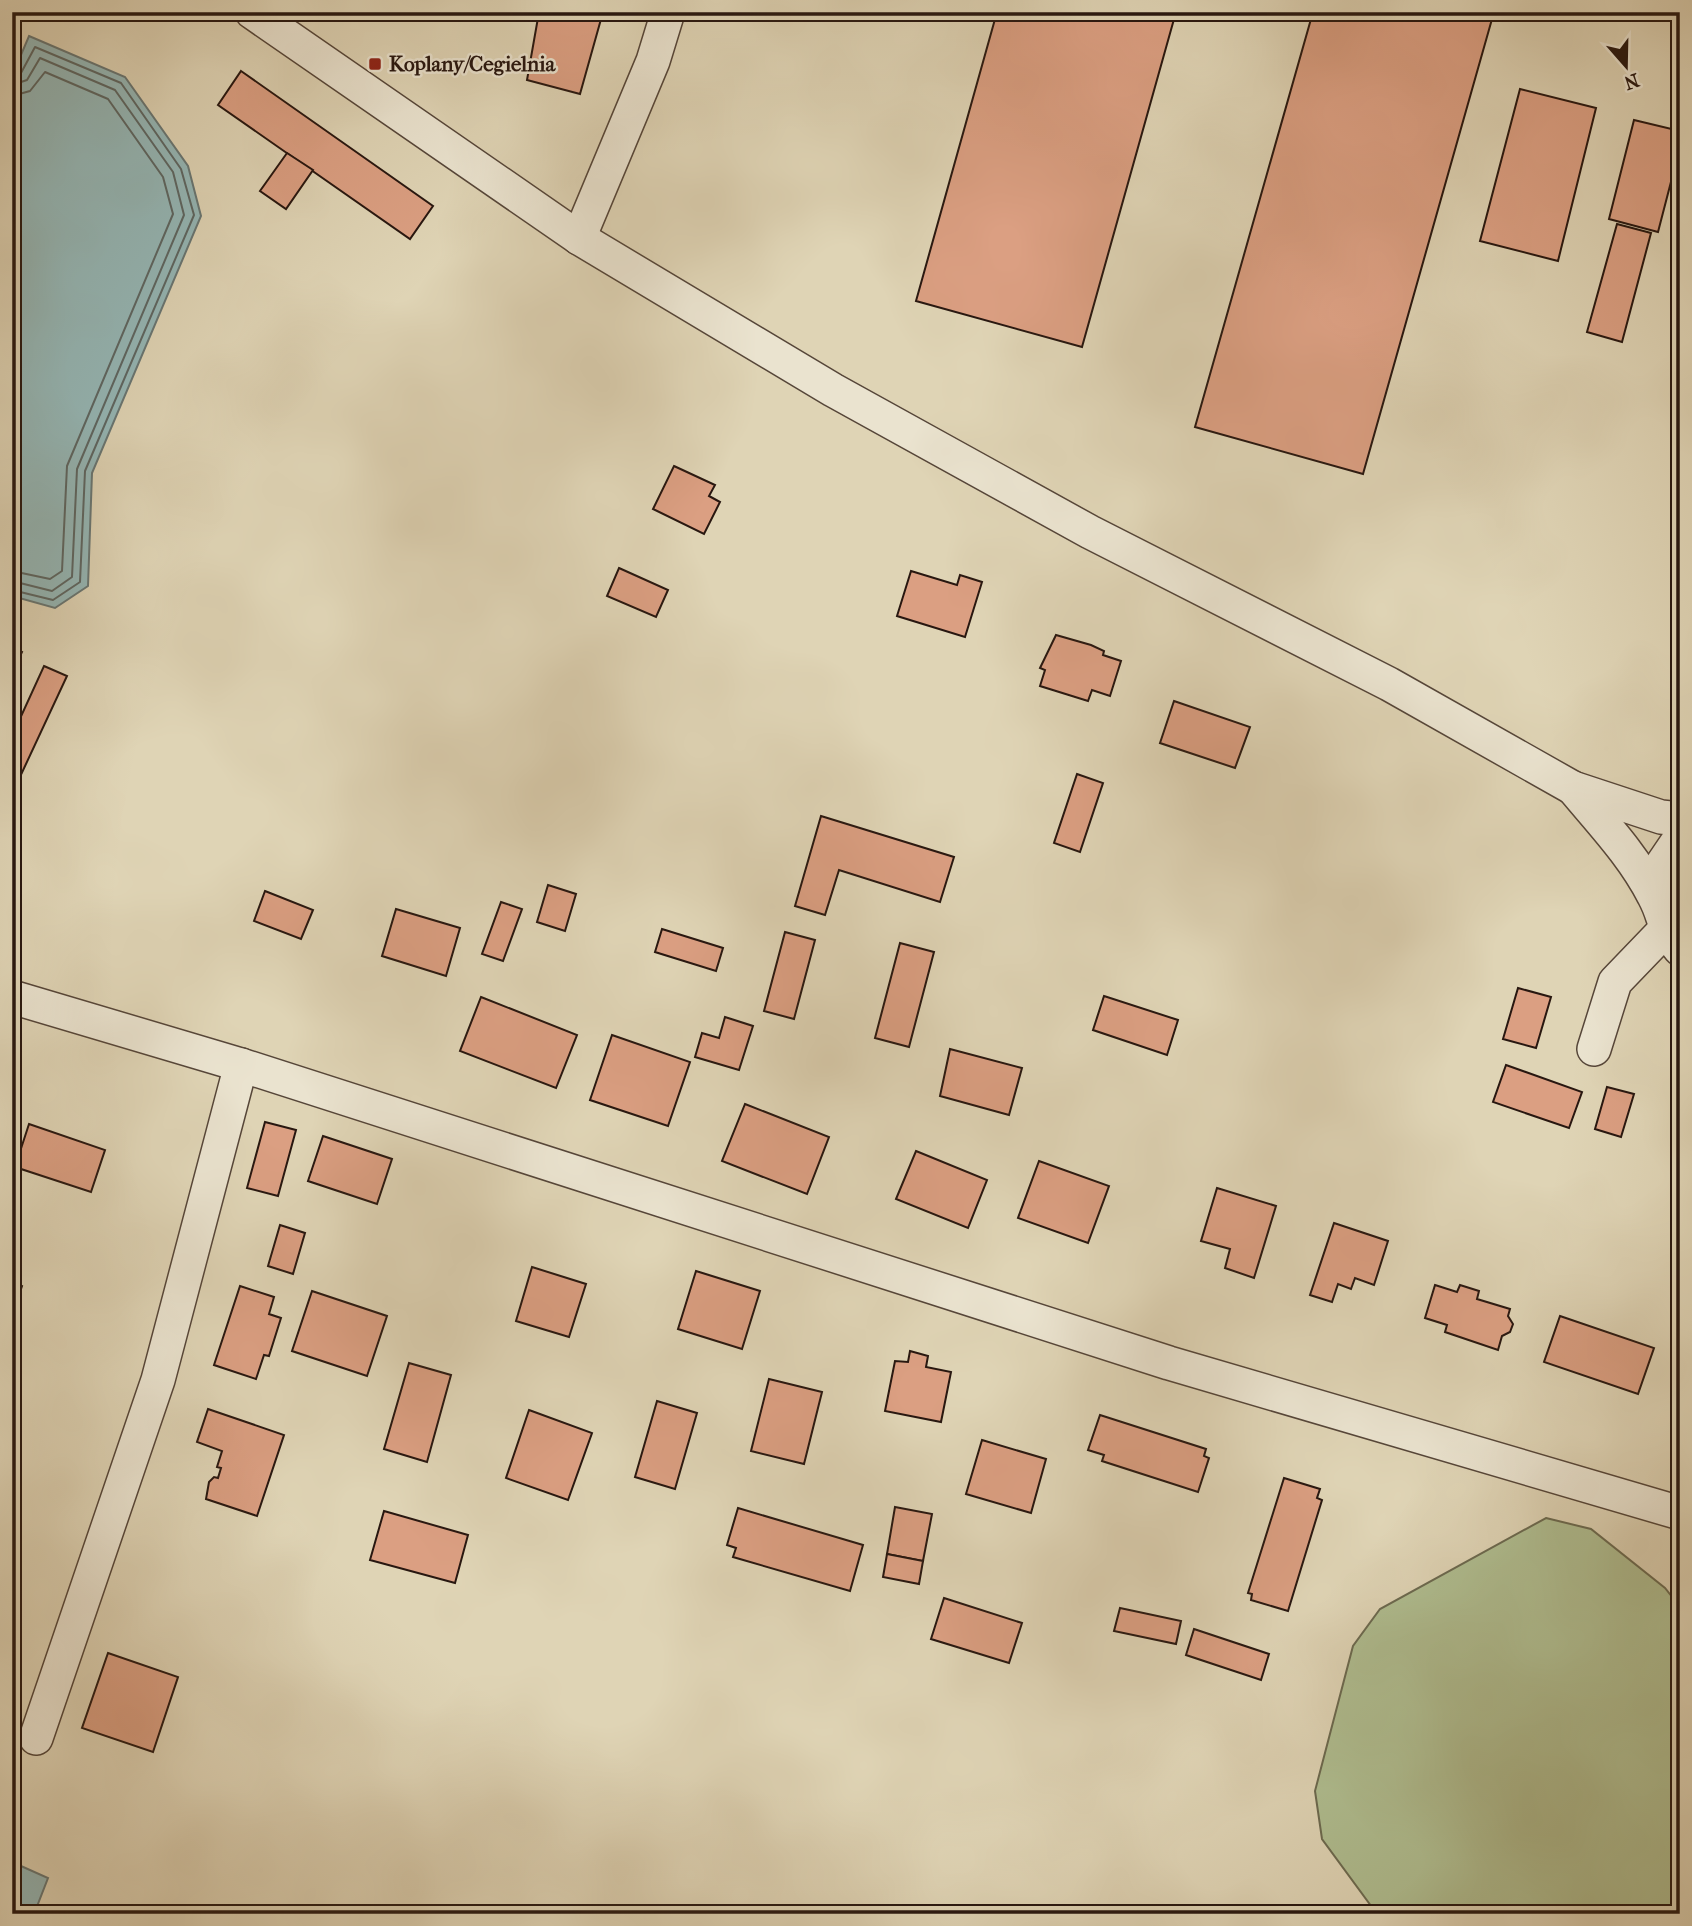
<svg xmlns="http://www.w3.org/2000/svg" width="1692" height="1926" font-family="'IM FELL French Canon',serif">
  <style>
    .green { fill: #afbd90; stroke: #6c6a50; stroke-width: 2 }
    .water { fill: #95b7b6; stroke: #697774; stroke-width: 2 }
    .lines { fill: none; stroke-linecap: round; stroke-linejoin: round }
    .shore { stroke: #5e6763; stroke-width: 2 }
    .building { fill: #db9f82; stroke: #281710; stroke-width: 2 }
    .minor-casing { stroke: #564639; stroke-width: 36 }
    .path { stroke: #281710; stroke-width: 4.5; stroke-dasharray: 5 3.5; stroke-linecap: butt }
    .minor { stroke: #eae3cf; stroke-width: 33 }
    .poi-dot { fill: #8f2418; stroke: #eae3cf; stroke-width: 2.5 }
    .labels { text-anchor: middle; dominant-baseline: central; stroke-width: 5; stroke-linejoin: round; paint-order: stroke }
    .poi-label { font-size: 21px; font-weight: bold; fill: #281710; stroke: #eae3cf; text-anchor: start }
  </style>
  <rect width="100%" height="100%" fill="#dfd4b5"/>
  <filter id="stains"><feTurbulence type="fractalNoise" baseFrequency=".00286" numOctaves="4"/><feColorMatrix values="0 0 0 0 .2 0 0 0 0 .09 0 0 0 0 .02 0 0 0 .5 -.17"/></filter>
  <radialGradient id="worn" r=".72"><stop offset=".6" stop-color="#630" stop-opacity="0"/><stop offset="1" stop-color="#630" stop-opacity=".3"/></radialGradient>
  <path class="green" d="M1546 1518 1591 1529 1665 1588 1680 1607V1914H1377L1322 1839 1315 1791 1353 1646 1380 1609Z"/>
  <g class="water">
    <path d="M29 36 125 77 188 166 201 216 92 473 88 586 55 608 12 596V76Z"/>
    <path d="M12 1862 48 1878 34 1914H12Z"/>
  </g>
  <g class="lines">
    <g class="shore">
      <path d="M12 76 21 73 35 47 121 83 181 169 194 215 85 471 80 582 53 600 12 590"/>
      <path d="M12 85 27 80 40 58 115 90 173 172 184 215 77 469 72 577 52 591 12 581"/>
      <path d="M12 96 30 91 45 72 108 99 163 177 173 214 67 466 62 571 50 579 12 571"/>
    </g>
  </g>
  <g class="building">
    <path d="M539 12H603L580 94 527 80Z"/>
    <path d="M997 12H1176L1082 347 916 301Z"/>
    <path d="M1313 12H1494L1363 474 1195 427Z"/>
    <path d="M241 71 433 206 410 239 218 105Z"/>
    <path d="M1520 89 1596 108 1558 261 1480 241Z"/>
    <path d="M1634 120 1680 131V147L1658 232 1609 219Z"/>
    <path d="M287 153 313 170 286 209 260 191Z"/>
    <path d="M1617 224 1651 233 1622 342 1587 332Z"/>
    <path d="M674 466 715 485 709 496 720 502 704 534 653 509Z"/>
    <path d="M619 568 668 590 656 617 607 596Z"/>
    <path d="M911 571 957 585 960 575 982 582 965 637 897 616Z"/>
    <path d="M1056 635 1091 645 1104 651 1103 655 1121 661 1110 696 1092 690 1088 701 1040 686 1045 670 1040 668Z"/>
    <path d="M12 647 22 652 12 673Z"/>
    <path d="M44 666 67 676 12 794V736Z"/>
    <path d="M1174 701 1250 727 1235 768 1160 743Z"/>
    <path d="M1077 774 1103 783 1080 852 1054 843Z"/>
    <path d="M821 816 954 857 940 902 839 870 825 915 795 906Z"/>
    <path d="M548 885 576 894 565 931 537 922Z"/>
    <path d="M265 891 313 910 301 939 254 921Z"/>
    <path d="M501 902 522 909 503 961 482 954Z"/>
    <path d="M396 909 460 928 446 976 382 956Z"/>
    <path d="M662 929 723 948 716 971 655 952Z"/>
    <path d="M785 932 815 940 794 1019 764 1011Z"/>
    <path d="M900 943 934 952 909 1047 875 1038Z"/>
    <path d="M1518 988 1551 997 1536 1048 1503 1039Z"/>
    <path d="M1104 996 1178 1020 1167 1055 1093 1030Z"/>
    <path d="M481 997 577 1035 556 1088 460 1051Z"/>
    <path d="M725 1017 753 1026 739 1070 695 1057 702 1033 719 1038Z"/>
    <path d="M612 1035 690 1062 668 1126 590 1100Z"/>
    <path d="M950 1049 1022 1068 1009 1115 940 1096Z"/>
    <path d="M1506 1065 1582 1092 1569 1128 1493 1102Z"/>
    <path d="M1607 1087 1634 1094 1621 1137 1595 1129Z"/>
    <path d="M745 1104 829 1137 807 1194 722 1161Z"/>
    <path d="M265 1122 296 1130 278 1196 247 1188Z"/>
    <path d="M29 1124 105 1150 91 1192 15 1167Z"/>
    <path d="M323 1136 392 1159 377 1204 308 1181Z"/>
    <path d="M916 1151 987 1180 968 1228 896 1199Z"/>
    <path d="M1039 1161 1109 1186 1088 1243 1018 1218Z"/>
    <path d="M1217 1188 1276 1206 1254 1278 1225 1268 1230 1249 1201 1241Z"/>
    <path d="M1334 1223 1388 1241 1374 1285 1355 1278 1351 1289 1338 1284 1332 1302 1310 1295Z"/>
    <path d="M280 1225 305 1233 293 1274 268 1266Z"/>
    <path d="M532 1267 586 1284 569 1337 516 1321Z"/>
    <path d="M696 1271 760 1291 742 1349 678 1329Z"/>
    <path d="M12 1282 22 1286 12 1315Z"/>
    <path d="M1435 1285 1457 1292 1460 1285 1479 1291 1477 1299 1510 1309 1508 1316 1513 1324 1510 1332 1502 1336 1498 1350 1445 1332 1447 1325 1425 1318Z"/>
    <path d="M240 1286 274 1297 269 1314 281 1318 269 1356 264 1355 256 1379 214 1365Z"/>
    <path d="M312 1291 387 1316 367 1376 292 1351Z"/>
    <path d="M1560 1316 1654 1348 1638 1394 1544 1362Z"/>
    <path d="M910 1351 928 1356 926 1367 951 1372 941 1422 885 1411 895 1361 908 1362Z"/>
    <path d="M409 1363 451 1375 427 1462 384 1449Z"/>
    <path d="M769 1379 822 1392 804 1464 751 1451Z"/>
    <path d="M657 1401 697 1413 675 1489 635 1477Z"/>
    <path d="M208 1409 284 1435 257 1516 206 1499 209 1482 214 1477 218 1478 221 1468 217 1467 222 1451 197 1442Z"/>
    <path d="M529 1410 592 1433 568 1500 506 1478Z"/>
    <path d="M1100 1415 1206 1449 1204 1456 1209 1458 1198 1492 1102 1461 1104 1455 1088 1450Z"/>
    <path d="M982 1440 1046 1459 1031 1513 966 1494Z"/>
    <path d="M1284 1478 1320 1489 1317 1498 1322 1500 1288 1611 1251 1600 1252 1594 1248 1593Z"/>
    <path d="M895 1507 932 1514 923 1561 887 1554Z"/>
    <path d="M738 1508 863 1545 850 1591 733 1557 736 1548 727 1545Z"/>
    <path d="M384 1511 468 1535 455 1583 370 1560Z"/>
    <path d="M887 1554 923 1561 919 1584 883 1577Z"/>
    <path d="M944 1598 1022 1623 1009 1663 931 1639Z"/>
    <path d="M1120 1608 1181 1621 1176 1644 1114 1631Z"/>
    <path d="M1194 1629 1269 1654 1261 1680 1186 1655Z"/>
    <path d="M108 1653 178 1677 153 1752 82 1728Z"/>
  </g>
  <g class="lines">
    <g class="minor-casing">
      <g id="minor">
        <path d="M252 12 579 238 833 390 1090 532 1389 684 1573 788 1661 817 1680 819"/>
        <path d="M579 238 653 61 668 12"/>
        <path d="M1573 788C1602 823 1633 855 1654 896 1666 918 1661 926 1680 949"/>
        <path d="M1656 898 1661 866 1680 838"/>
        <path d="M12 997 241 1065 1169 1363 1680 1513"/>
        <path d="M1594 1049 1615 982 1665 930"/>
        <path d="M36 1738 158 1380 241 1065"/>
      </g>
    </g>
    <path class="path" d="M206 12 220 21"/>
    <use href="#minor" class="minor"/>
  </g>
  <rect class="poi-dot" x="368" y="57" width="14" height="14" rx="3.5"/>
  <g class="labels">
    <g class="poi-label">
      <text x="389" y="64">Koplany/Cegielnia</text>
    </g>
  </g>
  <rect width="1692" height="1926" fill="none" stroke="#dfd4b5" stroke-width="42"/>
  <rect x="14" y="14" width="1664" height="1898" fill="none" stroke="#281710" stroke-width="3.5"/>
  <rect x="21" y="21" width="1650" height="1884" fill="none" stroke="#281710" stroke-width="2"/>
  <g transform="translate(1626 66) rotate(160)" stroke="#eae3cf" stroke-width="5" paint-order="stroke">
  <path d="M0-5L12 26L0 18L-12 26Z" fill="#281710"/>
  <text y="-10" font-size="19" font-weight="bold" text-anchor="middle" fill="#281710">N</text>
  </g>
  <rect width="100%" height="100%" filter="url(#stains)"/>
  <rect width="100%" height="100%" fill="url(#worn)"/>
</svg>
